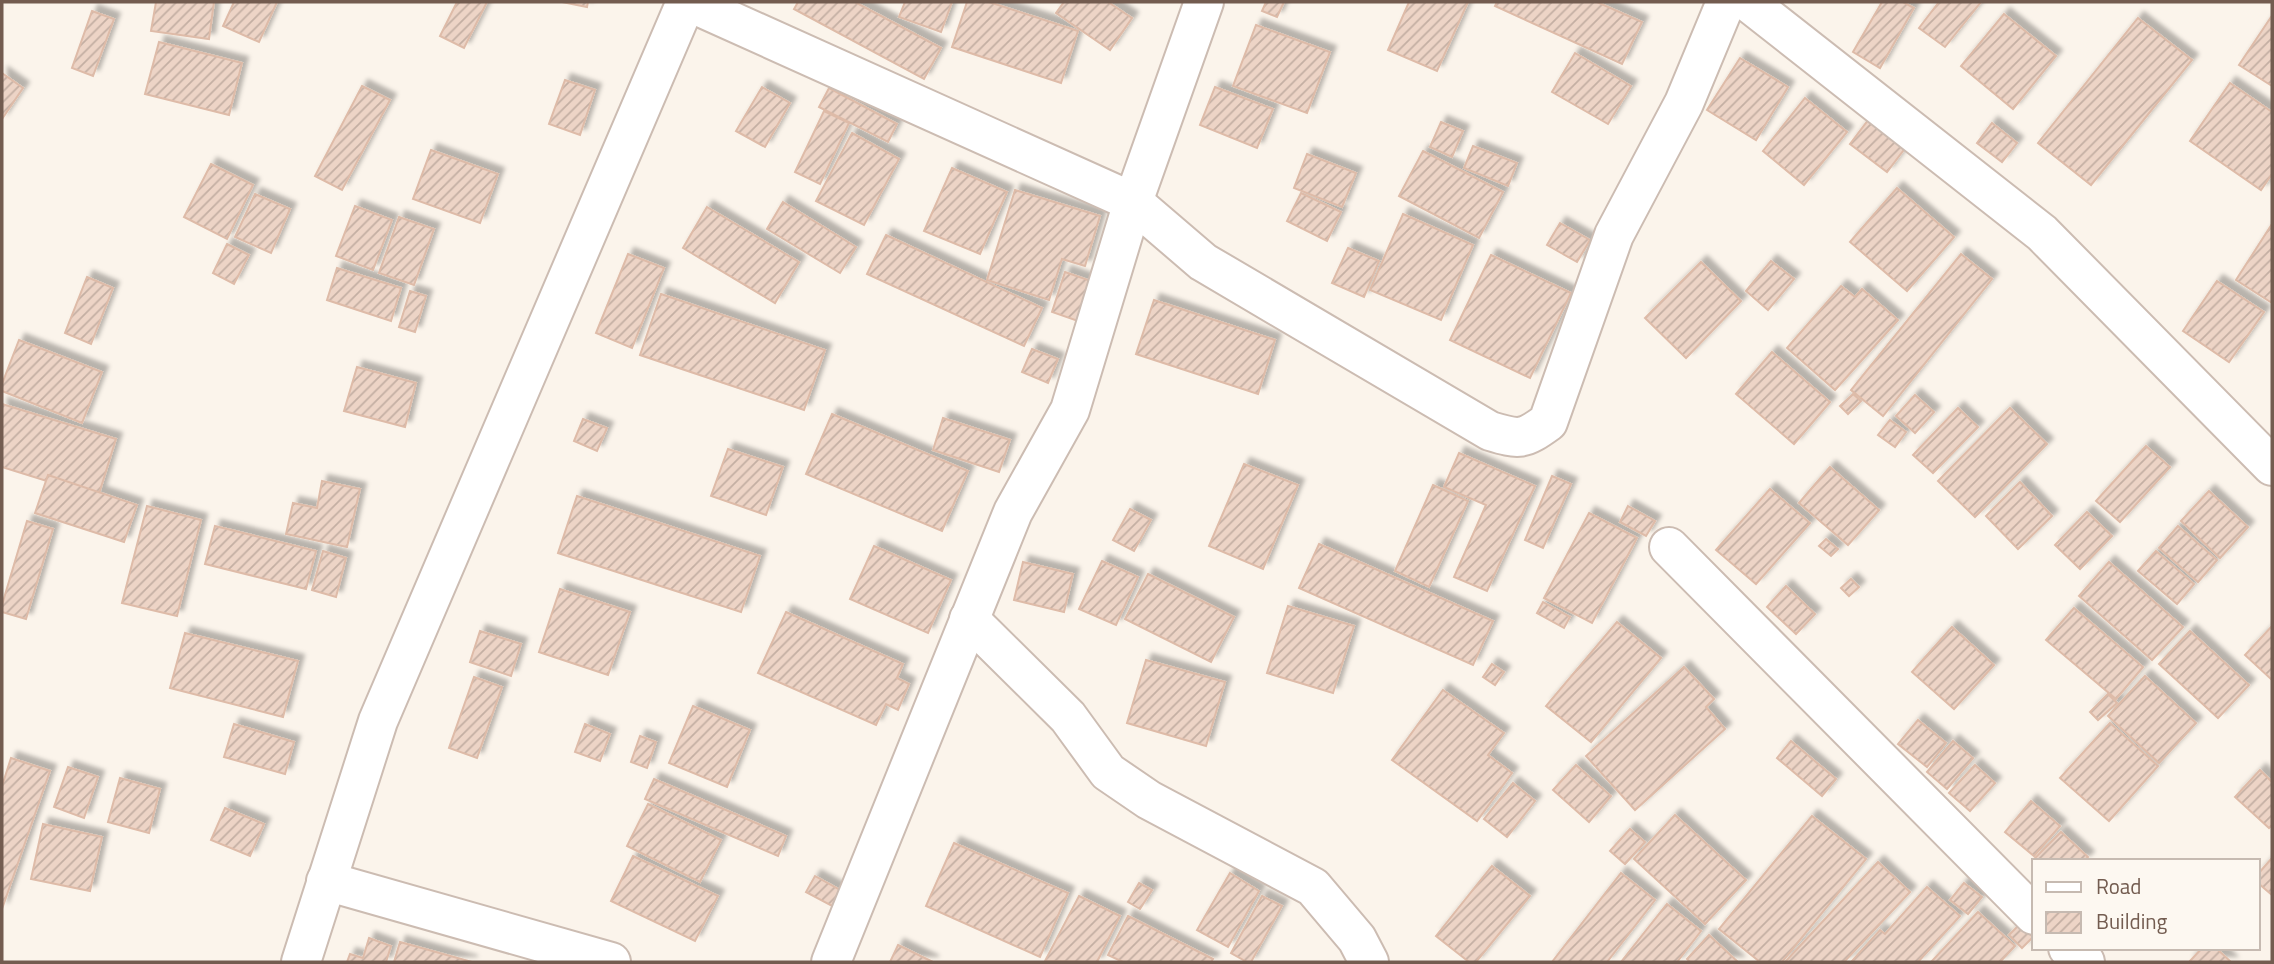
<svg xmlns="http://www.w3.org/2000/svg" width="2274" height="964" font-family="'Titillium Web',sans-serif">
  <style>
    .building { fill: url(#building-hatch); stroke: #debba8; stroke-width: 2; filter: url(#shadow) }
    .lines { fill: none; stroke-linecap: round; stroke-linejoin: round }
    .minor-casing { stroke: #ccbcb2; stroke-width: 42 }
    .minor { stroke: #fff; stroke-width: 38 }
  </style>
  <defs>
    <pattern id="building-hatch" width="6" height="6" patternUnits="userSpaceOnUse" patternTransform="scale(1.75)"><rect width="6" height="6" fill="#edd4c6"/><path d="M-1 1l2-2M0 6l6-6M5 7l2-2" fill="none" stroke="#c4afa3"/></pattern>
    <filter id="shadow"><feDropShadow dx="6" dy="-6" stdDeviation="2" flood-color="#0004"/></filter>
  </defs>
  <rect width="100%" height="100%" fill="#fbf4eb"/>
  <g class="building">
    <path d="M156 2H214L209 39 151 31Z"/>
    <path d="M234 2H277L259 42 223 26Z"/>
    <path d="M457 2H487L464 48 440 36Z"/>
    <path d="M562 2H588L587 7Z"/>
    <path d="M798 2H855L941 48 924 79 794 9Z"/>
    <path d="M905 2H952L941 32 899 17Z"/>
    <path d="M967 2H989L1078 31 1061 83 952 47Z"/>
    <path d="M1064 2H1108L1132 18 1110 50 1056 13Z"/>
    <path d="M1266 2H1284L1277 17 1262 11Z"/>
    <path d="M1409 2H1468L1437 71 1388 50Z"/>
    <path d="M1497 2H1597L1642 22 1622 64 1495 6Z"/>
    <path d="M1882 2H1903L1914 8 1880 68 1853 52Z"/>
    <path d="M1939 2H1981L1945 47 1919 28Z"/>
    <path d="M92 11 114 19 93 76 72 68Z"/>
    <path d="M2004 14 2056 56 2013 109 1961 66Z"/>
    <path d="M2271 17 2272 18V86L2239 65Z"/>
    <path d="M2138 18 2192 60 2091 185 2038 143Z"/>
    <path d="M1256 25 1330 52 1307 113 1233 86Z"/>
    <path d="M159 42 242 63 229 115 145 94Z"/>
    <path d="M1575 53 1631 86 1608 124 1552 92Z"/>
    <path d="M1740 58 1788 87 1756 140 1707 110Z"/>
    <path d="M2 73 23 88 2 119Z"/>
    <path d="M565 80 595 90 580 135 549 124Z"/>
    <path d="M2230 83 2272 112V174L2261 190 2190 141Z"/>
    <path d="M362 86 390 100 342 190 315 176Z"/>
    <path d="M762 87 790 103 765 147 736 131Z"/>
    <path d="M1215 87 1273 109 1257 148 1200 125Z"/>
    <path d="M829 88 897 124 888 142 819 107Z"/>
    <path d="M1805 98 1847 132 1804 185 1763 151Z"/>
    <path d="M824 111 849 123 820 184 795 172Z"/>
    <path d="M1872 115 1909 143 1887 172 1850 144Z"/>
    <path d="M1441 122 1463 131 1452 157 1430 147Z"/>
    <path d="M1992 123 2017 143 2002 162 1977 143Z"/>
    <path d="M852 133 899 159 864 225 816 201Z"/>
    <path d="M1473 146 1517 163 1508 186 1464 168Z"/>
    <path d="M431 150 498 174 480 223 413 199Z"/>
    <path d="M1423 151 1503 192 1479 238 1399 196Z"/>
    <path d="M1307 154 1356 173 1342 207 1294 188Z"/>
    <path d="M211 164 253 185 227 239 184 217Z"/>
    <path d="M952 168 1007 192 980 254 924 231Z"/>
    <path d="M1897 188 1954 237 1907 291 1850 242Z"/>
    <path d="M1015 190 1100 216 1085 266 1062 259 1049 300 987 280Z"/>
    <path d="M1301 193 1341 212 1327 241 1287 221Z"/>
    <path d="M255 194 290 209 271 253 235 237Z"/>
    <path d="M783 202 856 247 840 273 767 229Z"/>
    <path d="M355 206 392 220 373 270 336 256Z"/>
    <path d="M707 207 799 262 775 303 683 248Z"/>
    <path d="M1403 214 1473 245 1441 320 1370 290Z"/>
    <path d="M399 217 434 229 414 285 379 273Z"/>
    <path d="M1560 223 1590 240 1577 262 1547 245Z"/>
    <path d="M2272 224V303L2236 280Z"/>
    <path d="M886 235 1042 308 1024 346 867 274Z"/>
    <path d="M227 244 249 255 234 284 213 273Z"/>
    <path d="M1348 248 1379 261 1364 297 1332 283Z"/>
    <path d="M628 254 664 268 632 348 596 333Z"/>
    <path d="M1961 254 1992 279 1883 416 1851 390Z"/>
    <path d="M1491 255 1571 293 1530 378 1450 340Z"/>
    <path d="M1771 261 1794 279 1768 310 1746 291Z"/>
    <path d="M1701 262 1741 301 1686 358 1645 318Z"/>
    <path d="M337 268 401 288 391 321 327 300Z"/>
    <path d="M1065 272 1091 281 1078 321 1052 312Z"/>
    <path d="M87 277 113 288 91 344 65 333Z"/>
    <path d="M2217 281 2264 312 2229 362 2183 331Z"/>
    <path d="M1841 286 1855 297 1862 289 1898 320 1835 390 1787 348Z"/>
    <path d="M410 291 426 296 415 332 399 327Z"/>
    <path d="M661 294 825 350 804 410 640 355Z"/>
    <path d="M1154 300 1275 340 1258 394 1136 354Z"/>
    <path d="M19 340 102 372 82 423 2 391V384Z"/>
    <path d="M1032 349 1058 359 1048 383 1022 372Z"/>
    <path d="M1772 352 1830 402 1794 444 1736 394Z"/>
    <path d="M357 367 416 383 405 427 344 411Z"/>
    <path d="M1853 394 1861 401 1848 414 1840 406Z"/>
    <path d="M1915 395 1934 412 1915 433 1896 416Z"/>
    <path d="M2 404 116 439 98 497 2 467Z"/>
    <path d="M1958 408 1978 427 1933 473 1913 455Z"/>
    <path d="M2010 408 2047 444 1975 517 1938 481Z"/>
    <path d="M832 414 968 471 942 531 806 474Z"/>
    <path d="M943 418 1010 440 999 472 933 450Z"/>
    <path d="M583 419 607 428 597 451 574 441Z"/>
    <path d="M1890 420 1906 432 1895 447 1878 435Z"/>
    <path d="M2146 446 2170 467 2120 522 2096 501Z"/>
    <path d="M728 449 783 467 766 515 711 496Z"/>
    <path d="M1459 453 1535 486 1487 591 1454 577 1486 505 1444 487Z"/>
    <path d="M1244 464 1298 485 1263 569 1209 546Z"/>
    <path d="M1830 467 1879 510 1848 545 1799 503Z"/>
    <path d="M48 475 137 505 124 542 35 513Z"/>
    <path d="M1552 476 1571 484 1543 548 1525 540Z"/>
    <path d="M322 481 360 489 347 547 286 534 293 503 317 508Z"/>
    <path d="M2020 482 2052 516 2018 549 1986 516Z"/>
    <path d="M1433 485 1468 501 1429 587 1395 571Z"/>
    <path d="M1770 489 1810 523 1756 584 1716 550Z"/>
    <path d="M2209 491 2248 527 2220 558 2181 521Z"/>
    <path d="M577 496 760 556 741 612 558 553Z"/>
    <path d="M147 506 201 520 177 616 122 603Z"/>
    <path d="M1628 506 1655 521 1646 536 1620 522Z"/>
    <path d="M1130 509 1151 520 1134 551 1113 540Z"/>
    <path d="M2087 512 2112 536 2080 569 2055 545Z"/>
    <path d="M1589 513 1637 538 1592 623 1544 598Z"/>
    <path d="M27 521 53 529 26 619 2 612V605Z"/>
    <path d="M215 526 316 551 306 589 205 564Z"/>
    <path d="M2178 526 2217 560 2198 582 2159 548Z"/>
    <path d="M1826 539 1838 549 1831 556 1819 546Z"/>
    <path d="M1319 544 1493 621 1473 665 1299 588Z"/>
    <path d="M874 546 951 580 928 633 850 599Z"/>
    <path d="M323 551 346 558 336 597 312 590Z"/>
    <path d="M2156 551 2194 584 2177 604 2138 571Z"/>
    <path d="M1102 561 1138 577 1116 625 1079 609Z"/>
    <path d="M1023 562 1073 574 1064 612 1014 600Z"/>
    <path d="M2109 562 2183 627 2152 660 2079 596Z"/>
    <path d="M1148 574 1234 617 1211 662 1125 619Z"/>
    <path d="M1851 579 1859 587 1849 596 1841 588Z"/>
    <path d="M1786 586 1815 614 1796 634 1767 607Z"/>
    <path d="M560 589 630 612 608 675 539 652Z"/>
    <path d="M1543 602 1570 617 1564 628 1537 613Z"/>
    <path d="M1288 606 1354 626 1333 693 1267 673Z"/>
    <path d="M2074 608 2143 667 2116 699 2046 640Z"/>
    <path d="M786 612 903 664 897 678 909 684 898 710 886 704 876 725 758 673Z"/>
    <path d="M1617 622 1661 658 1591 742 1546 706Z"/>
    <path d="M2272 626V680L2245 655Z"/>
    <path d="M1952 627 1994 665 1954 709 1912 672Z"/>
    <path d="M480 631 521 644 511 676 470 662Z"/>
    <path d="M2190 631 2249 685 2218 718 2159 664Z"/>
    <path d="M185 633 298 661 283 717 170 688Z"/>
    <path d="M1146 660 1225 682 1206 746 1127 723Z"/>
    <path d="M1492 664 1504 672 1495 685 1483 677Z"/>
    <path d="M1684 667 1714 699 1706 707 1725 729 1635 810 1586 756Z"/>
    <path d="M2145 676 2196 723 2159 763 2108 716Z"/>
    <path d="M474 677 502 687 477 758 449 748Z"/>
    <path d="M1443 690 1504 733 1488 755 1512 773 1477 821 1392 760Z"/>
    <path d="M2108 694 2117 703 2098 720 2090 712Z"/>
    <path d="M693 706 750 730 727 787 669 763Z"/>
    <path d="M1918 720 1946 743 1927 767 1898 744Z"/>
    <path d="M2110 723 2158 766 2109 821 2060 778Z"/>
    <path d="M234 724 294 742 285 774 224 757Z"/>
    <path d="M585 724 610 734 600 761 575 752Z"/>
    <path d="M640 736 656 742 647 768 631 762Z"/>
    <path d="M1791 741 1836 779 1822 796 1777 758Z"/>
    <path d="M1953 741 1973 758 1947 789 1927 772Z"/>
    <path d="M11 758 50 771 2 909V786Z"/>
    <path d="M1576 765 1611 796 1589 822 1553 790Z"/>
    <path d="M1975 765 1995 783 1970 811 1949 793Z"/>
    <path d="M68 767 98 777 84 818 54 807Z"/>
    <path d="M2260 770 2272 782V825L2269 828 2235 797Z"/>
    <path d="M120 778 160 789 149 833 108 822Z"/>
    <path d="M654 779 786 836 778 856 645 799Z"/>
    <path d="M1513 783 1535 801 1507 837 1484 819Z"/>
    <path d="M2031 801 2060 826 2034 856 2005 832Z"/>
    <path d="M648 804 721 840 700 882 627 846Z"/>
    <path d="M225 808 264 824 250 856 211 840Z"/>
    <path d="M1675 815 1746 880 1705 924 1634 859Z"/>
    <path d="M1812 816 1866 859 1782 962H1760L1719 929Z"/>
    <path d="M43 824 102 837 90 891 31 879Z"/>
    <path d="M1630 829 1645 842 1625 864 1610 851Z"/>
    <path d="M2061 832 2088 857 2084 861H2038L2035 858Z"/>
    <path d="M954 843 1068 893 1040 957 926 906Z"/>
    <path d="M633 856 718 896 695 941 611 901Z"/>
    <path d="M2272 858V895L2258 883V874Z"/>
    <path d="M1878 862 1910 892 1844 962H1785Z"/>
    <path d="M1492 866 1530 896 1476 962H1469L1436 936Z"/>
    <path d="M1230 873 1259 891 1228 947 1197 930Z"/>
    <path d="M1621 873 1655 900 1607 962H1552Z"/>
    <path d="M815 876 840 890 832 906 806 892Z"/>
    <path d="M1139 883 1152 890 1140 909 1128 902Z"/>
    <path d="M1964 883 1982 897 1968 914 1950 900Z"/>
    <path d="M1927 887 1960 916 1918 962H1851L1880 930 1885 934Z"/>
    <path d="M1079 896 1120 916 1097 962 1045 961Z"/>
    <path d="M1262 896 1282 906 1251 962H1247L1231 953Z"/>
    <path d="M1667 904 1701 931 1677 962H1621Z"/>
    <path d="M1978 912 2015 946 2000 962H1931Z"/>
    <path d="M1128 916 1213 959 1211 962H1123L1108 955Z"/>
    <path d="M2020 924 2033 937 2022 948 2009 935Z"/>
    <path d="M1709 935 1738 962H1690L1687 959Z"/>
    <path d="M369 938 391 946 386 962H347L350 954 363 958Z"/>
    <path d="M400 942 472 962H394Z"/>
    <path d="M898 945 933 962H890Z"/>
    <path d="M2202 948H2216L2231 962H2189Z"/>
  </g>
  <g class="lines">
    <g class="minor-casing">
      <g id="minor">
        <path d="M689 2 1133 202 1203 262 1490 431C1520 440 1523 440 1548 422L1614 235 1684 103 1726 2"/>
        <path d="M1748 2 2042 233 2272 466"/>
        <path d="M1669 547 2034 915"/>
        <path d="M969 619 1068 717 1108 772 1149 800 1313 887 1357 939 1369 962"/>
        <path d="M326 881 611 962"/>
        <path d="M2068 948 2085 962"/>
        <path d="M301 962 378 721 686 2"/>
        <path d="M831 962 1013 512 1070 410 1133 202 1204 2"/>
      </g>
    </g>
    <use href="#minor" class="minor"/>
  </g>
  <rect width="2274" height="964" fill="none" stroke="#735c50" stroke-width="7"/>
  <rect x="2032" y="859" width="228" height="91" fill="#fdf8f1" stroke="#c6bab1" stroke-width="2"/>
  <rect x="2046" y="882" width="35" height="10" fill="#ffffff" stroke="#c6bab1" stroke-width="2"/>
  <text x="2096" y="894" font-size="21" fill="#735c50">Road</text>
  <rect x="2046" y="912" width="35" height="21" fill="url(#building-hatch)" stroke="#c6bab1" stroke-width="2"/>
  <text x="2096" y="929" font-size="21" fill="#735c50">Building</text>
</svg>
